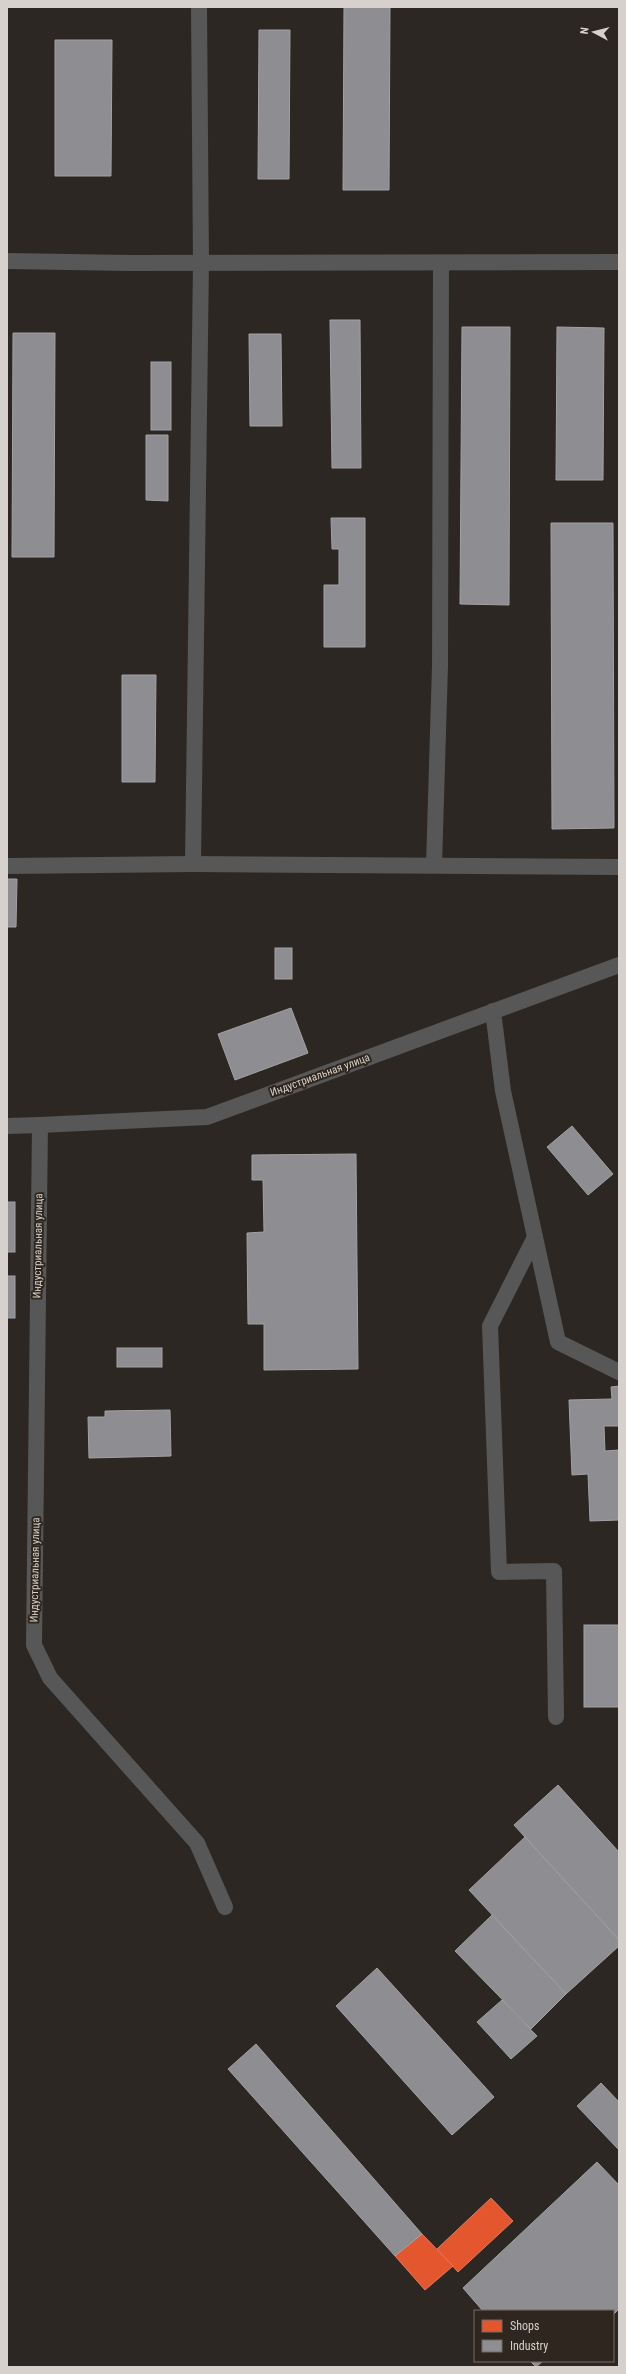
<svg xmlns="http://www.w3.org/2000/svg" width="626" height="2374" font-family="'Roboto Condensed',sans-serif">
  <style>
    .shops { fill: #e4572e; stroke: #e07c5d }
    .industry { fill: #8d8d92; stroke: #a3a1a3 }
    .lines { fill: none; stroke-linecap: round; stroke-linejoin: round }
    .minor { stroke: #575757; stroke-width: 16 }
    .labels { text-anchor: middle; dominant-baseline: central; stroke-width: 4; stroke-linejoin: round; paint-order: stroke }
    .street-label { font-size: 11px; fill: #d6d1cc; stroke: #2f261f }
  </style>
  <rect width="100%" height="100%" fill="#2c2722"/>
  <g class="shops">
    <path d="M491 2198 513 2221 458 2272 437 2249Z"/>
    <path d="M422 2234 453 2266 425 2290 395 2256Z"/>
  </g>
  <g class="industry">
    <path d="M344 7H390L389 190H343Z"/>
    <path d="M259 30H290L289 179H258Z"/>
    <path d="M55 40H112L111 176H55Z"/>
    <path d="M330 320H360L361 468H332Z"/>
    <path d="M462 327H510L509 605 460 604Z"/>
    <path d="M557 327 604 328 603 480H556Z"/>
    <path d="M13 333H55L54 557H12Z"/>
    <path d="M249 334H281L282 426H250Z"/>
    <rect x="151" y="362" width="20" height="68"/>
    <path d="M146 435H168V501L146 500Z"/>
    <path d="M331 518H365V647H324V585H339V549H332Z"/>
    <path d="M551 523H613L614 828 552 829Z"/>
    <path d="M122 675H156L155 782H122Z"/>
    <path d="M7 879H17L16 927H7Z"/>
    <rect x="275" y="948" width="17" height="31"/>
    <path d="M291 1008 308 1053 235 1080 218 1034Z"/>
    <path d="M572 1126 613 1174 588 1195 547 1147Z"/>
    <path d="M356 1154 358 1369 264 1370V1324H248L247 1233 264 1232 263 1180H252V1155Z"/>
    <rect x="7" y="1202" width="8" height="50"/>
    <rect x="7" y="1276" width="8" height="42"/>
    <rect x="117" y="1348" width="45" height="19"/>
    <path d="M619 1386V1426H604L605 1451 619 1450V1520L590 1521 588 1474 572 1475 569 1400 612 1399 611 1387Z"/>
    <path d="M170 1410 171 1456 89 1458 88 1417H105V1411Z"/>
    <rect x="584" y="1625" width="35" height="82"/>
    <path d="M558 1785 619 1852V1940L514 1825Z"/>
    <path d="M525 1837 619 1940V1946L566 1994 469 1890Z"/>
    <path d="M492 1915 566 1994 531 2029 455 1951Z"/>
    <path d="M377 1968 494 2097 452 2135 336 2006Z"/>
    <path d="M502 2000 537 2036 511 2059 477 2022Z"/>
    <path d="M256 2044 422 2234 395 2256 228 2069Z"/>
    <path d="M601 2083 619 2102V2150L577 2106Z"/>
    <path d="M597 2162 619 2185V2309L613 2315V2311H483L463 2288Z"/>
    <path d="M530 2361H543L536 2367Z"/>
  </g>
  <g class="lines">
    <g class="minor">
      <path d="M7 261 130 263 619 262"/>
      <path d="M193 864 201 263 199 7"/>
      <path d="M434 865 440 666 441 263"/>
      <path d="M7 866 193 864 619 867"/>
      <path d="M493 1011 503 1091 558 1342 619 1372"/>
      <path d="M7 1126 40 1125"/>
      <path d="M535 1237 490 1326 499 1572 554 1571 556 1717"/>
      <path d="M225 1907 197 1843 50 1678 34 1645 40 1125 207 1117 619 965"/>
    </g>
  </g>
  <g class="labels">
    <g class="street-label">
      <text transform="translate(320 1075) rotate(-20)">Индустриальная улица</text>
      <text transform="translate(38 1246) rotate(-89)">Индустриальная улица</text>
      <text transform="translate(35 1570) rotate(-89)">Индустриальная улица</text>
    </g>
  </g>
  <rect width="626" height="2374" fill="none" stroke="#d6d1cc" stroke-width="16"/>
  <rect x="474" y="2310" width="140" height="52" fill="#2f261f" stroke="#726a64"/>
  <rect x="482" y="2320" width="20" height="12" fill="#e4572e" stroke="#726a64"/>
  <text x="510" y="2330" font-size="12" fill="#d6d1cc">Shops</text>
  <rect x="482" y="2340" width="20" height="12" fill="#8d8d92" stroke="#726a64"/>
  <text x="510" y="2350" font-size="12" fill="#d6d1cc">Industry</text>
  <g transform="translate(594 32) rotate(277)" stroke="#2f261f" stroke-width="3" paint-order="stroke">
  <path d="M0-3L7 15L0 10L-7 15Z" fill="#d6d1cc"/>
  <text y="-6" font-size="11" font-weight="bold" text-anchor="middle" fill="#d6d1cc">N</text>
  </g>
</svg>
